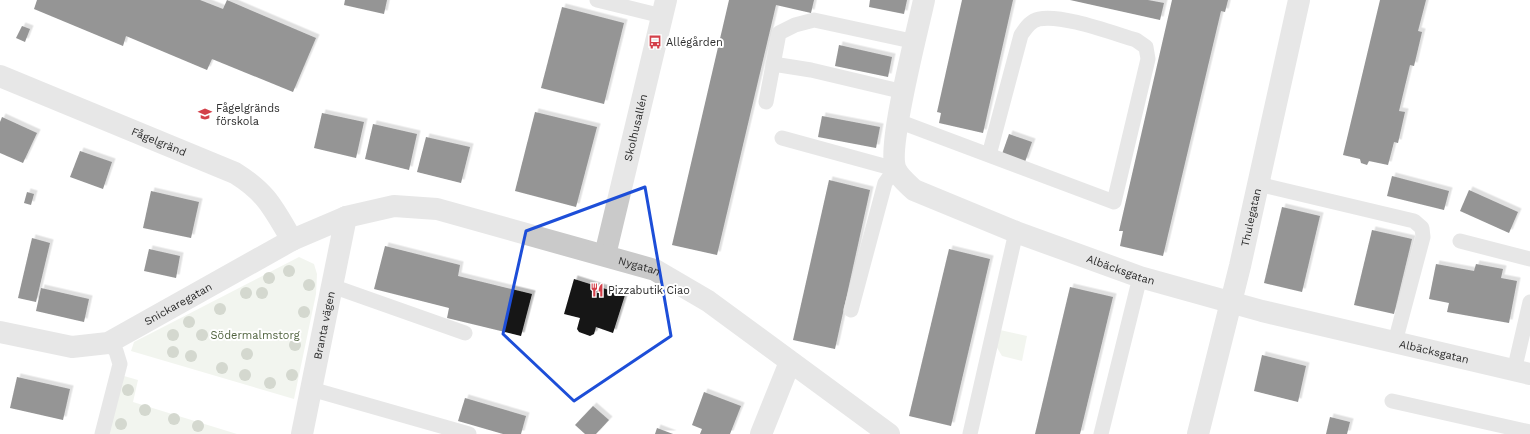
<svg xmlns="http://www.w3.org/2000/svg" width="1530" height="434" font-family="'Work Sans',sans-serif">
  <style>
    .green { fill: #e3e9dc }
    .building { fill: #141414; filter: url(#shadow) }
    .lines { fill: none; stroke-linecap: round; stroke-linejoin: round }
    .service { stroke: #cacaca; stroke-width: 15 }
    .minor { stroke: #cacaca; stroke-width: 22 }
    .tree { fill: #9fa995 }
    .marked { fill: none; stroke: #1d4ed8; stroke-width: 3; stroke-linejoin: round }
    .labels { text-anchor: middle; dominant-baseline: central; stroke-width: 4; stroke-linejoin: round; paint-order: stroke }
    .poi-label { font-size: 11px; fill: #2d2d2d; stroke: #fff; text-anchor: start }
    .street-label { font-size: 11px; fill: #2d2d2d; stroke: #fff }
    .park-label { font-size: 11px; fill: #50633f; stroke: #fff }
  </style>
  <defs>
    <filter id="shadow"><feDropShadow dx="3.5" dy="-3.5" stdDeviation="0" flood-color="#0004"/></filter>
  </defs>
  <rect width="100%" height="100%" fill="#fff"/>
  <g class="green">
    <path d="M299 257 314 264 317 274 316 294 294 399 131 351 134 342Z"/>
    <path d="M1000 330 1027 336 1022 361 1002 356 996 346Z"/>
    <path d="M124 376 138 380 133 402 237 434H109Z"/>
  </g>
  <g class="building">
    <path d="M37 0H200L223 9 227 0 316 38 293 92 212 59 207 70 126 36 123 46 34 9Z"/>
    <path d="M345 0H387L384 14 344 5Z"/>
    <path d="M729 0H814L811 13 776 5 717 255 672 245Z"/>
    <path d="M870 0H907L904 14 869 7Z"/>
    <path d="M962 0H1013L983 133 939 123 941 113 937 112Z"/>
    <path d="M1070 0H1148L1164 3 1160 20Z"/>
    <path d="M1172 0H1228L1225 12 1221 11 1163 256 1120 246 1123 231H1119Z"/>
    <path d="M1380 0H1426L1418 31 1422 32 1414 66 1410 65 1399 111 1405 112 1398 143 1394 142 1388 165 1369 161 1367 165 1361 163 1360 159 1343 155Z"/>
    <path d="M562 7 624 23 604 104 541 88Z"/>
    <path d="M22 26 30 29 25 42 16 38Z"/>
    <path d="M839 45 892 57 888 77 835 66Z"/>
    <path d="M535 112 597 127 576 207 515 191Z"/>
    <path d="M322 113 364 122 356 158 314 148Z"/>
    <path d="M822 116 880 127 876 148 818 137Z"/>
    <path d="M2 117 37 133 23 163 0 153V122Z"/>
    <path d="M373 124 417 134 409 170 365 159Z"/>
    <path d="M1009 134 1032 142 1025 162 1002 154Z"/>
    <path d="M426 137 470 147 461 183 417 172Z"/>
    <path d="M80 151 112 162 103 189 70 177Z"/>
    <path d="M1392 176 1449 191 1444 210 1387 196Z"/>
    <path d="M829 180 870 190 835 349 793 340Z"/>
    <path d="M1469 190 1518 212 1509 233 1460 211Z"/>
    <path d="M151 191 199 202 191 238 143 228Z"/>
    <path d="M27 192 34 194 31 205 24 203Z"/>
    <path d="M1282 207 1320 216 1302 292 1264 283Z"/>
    <path d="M1372 230 1412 239 1394 314 1354 305Z"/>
    <path d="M32 238 50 243 36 302 18 298Z"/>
    <path d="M385 246 460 265 458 276 532 294 521 336 447 318 449 308 374 289Z"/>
    <path d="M149 249 180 256 176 278 144 271Z"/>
    <path d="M949 249 990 259 951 426 909 416Z"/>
    <path d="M1436 264 1474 271 1476 264 1503 269 1501 278 1517 281 1509 323 1447 312 1449 303 1429 299Z"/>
    <path d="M574 279 625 295 613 333 596 327 594 334 590 336 579 332 577 329 580 318 564 314Z"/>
    <path d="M1070 287 1113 297 1080 434H1035Z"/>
    <path d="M41 288 89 299 84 322 36 311Z"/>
    <path d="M1262 355 1306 366 1298 402 1254 391Z"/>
    <path d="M17 377 70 389 63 420 10 408Z"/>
    <path d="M704 392 741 406 730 434H700L702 429 692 425Z"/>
    <path d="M465 398 526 416 521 434H503L458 421Z"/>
    <path d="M593 406 609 420 596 434H585L575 425Z"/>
    <path d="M1330 417 1350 422 1347 434H1326Z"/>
    <path d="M657 428 673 434H655Z"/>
  </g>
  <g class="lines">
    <g class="service">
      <path d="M597 0 662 16"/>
      <path d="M773 64 811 70 904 92"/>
      <path d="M766 102 779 33 795 25 814 20 916 42"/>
      <path d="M898 121 1114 202 1148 59 1146 47 1136 40C1112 33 1062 14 1039 19 1030 21 1026 28 1021 35L989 155"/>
      <path d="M782 138 895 169 885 183 851 310"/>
      <path d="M1258 184 1414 221 1422 228 1423 237 1395 342"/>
      <path d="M1460 241 1530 259"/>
      <path d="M332 286 465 333"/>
      <path d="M1514 371 1530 302"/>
      <path d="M311 389 469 434"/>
      <path d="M1392 401 1530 432"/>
      <path d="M102 434 120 364 116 351 108 343"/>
      <path d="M970 434 1016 232"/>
      <path d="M1101 434 1140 277"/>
    </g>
    <g class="minor">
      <path id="s1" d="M924 0C918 29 886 149 896 170 900 178 908 184 914 190L1016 232 1140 277 1262 311 1530 374"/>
      <path id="s2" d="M0 76 235 173C267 193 273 208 292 240"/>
      <path id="s3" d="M605 255 666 0"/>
      <path id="s4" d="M0 332 72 347 108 343 292 240 346 217 394 206 437 209 655 270 708 301 889 434"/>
      <path id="s5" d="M302 434 346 217"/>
      <path d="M761 434 790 362"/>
      <path id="s6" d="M1198 434 1240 266 1299 0"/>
    </g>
  </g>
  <g class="tree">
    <circle cx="289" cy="271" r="6"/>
    <circle cx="269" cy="278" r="6"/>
    <circle cx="309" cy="285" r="6"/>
    <circle cx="246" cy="293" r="6"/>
    <circle cx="262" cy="293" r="6"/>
    <circle cx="220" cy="309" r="6"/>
    <circle cx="304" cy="312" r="6"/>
    <circle cx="189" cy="322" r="6"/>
    <circle cx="173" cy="335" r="6"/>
    <circle cx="202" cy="335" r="6"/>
    <circle cx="295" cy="345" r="6"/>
    <circle cx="173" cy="352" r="6"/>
    <circle cx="247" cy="354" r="6"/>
    <circle cx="191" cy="356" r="6"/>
    <circle cx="222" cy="368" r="6"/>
    <circle cx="245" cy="375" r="6"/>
    <circle cx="292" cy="375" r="6"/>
    <circle cx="270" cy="383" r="6"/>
    <circle cx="128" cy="390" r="6"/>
    <circle cx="145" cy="410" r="6"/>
    <circle cx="174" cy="419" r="6"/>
    <circle cx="121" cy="424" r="6"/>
    <circle cx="198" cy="426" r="6"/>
  </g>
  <path d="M0 0H1530V434H0ZM645 187 671 336 574 401 503 334 526 231Z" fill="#fff" fill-opacity=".55" fill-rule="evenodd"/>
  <path class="marked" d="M645 187 671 336 574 401 503 334 526 231Z"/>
  <defs>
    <g id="bus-bare" transform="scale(1.08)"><path d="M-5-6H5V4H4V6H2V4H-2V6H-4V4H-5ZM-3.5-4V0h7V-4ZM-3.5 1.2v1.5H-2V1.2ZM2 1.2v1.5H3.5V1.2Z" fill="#d3404a" stroke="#fff" stroke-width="2.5" paint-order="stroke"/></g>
    <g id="school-bare" transform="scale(1.08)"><path d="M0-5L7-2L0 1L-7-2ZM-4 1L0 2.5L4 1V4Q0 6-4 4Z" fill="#d3404a" stroke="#fff" stroke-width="2.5" paint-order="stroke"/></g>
    <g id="restaurant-bare" transform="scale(1.08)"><path d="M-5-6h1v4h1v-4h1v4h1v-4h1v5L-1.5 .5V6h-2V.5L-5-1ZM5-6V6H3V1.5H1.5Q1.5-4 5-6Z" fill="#d3404a" stroke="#fff" stroke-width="2.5" paint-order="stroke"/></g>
  </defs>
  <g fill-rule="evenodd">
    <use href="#bus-bare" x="655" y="42"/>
    <use href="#school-bare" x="205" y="114"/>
    <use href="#restaurant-bare" x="597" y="290"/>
  </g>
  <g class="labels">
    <g class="poi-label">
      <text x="666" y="42">Allégården</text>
      <text x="216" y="108">Fågelgränds<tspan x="216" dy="13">förskola</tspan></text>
      <text x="608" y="290">Pizzabutik Ciao</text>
    </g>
    <g class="street-label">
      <text stroke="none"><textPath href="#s3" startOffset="131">Skolhusallén</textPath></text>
      <text stroke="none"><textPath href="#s2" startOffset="172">Fågelgränd</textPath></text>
      <text stroke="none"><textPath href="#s6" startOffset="223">Thulegatan</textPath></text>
      <text stroke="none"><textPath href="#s4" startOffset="682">Nygatan</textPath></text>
      <text stroke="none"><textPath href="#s1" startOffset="422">Albäcksgatan</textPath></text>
      <text stroke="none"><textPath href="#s4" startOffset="190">Snickaregatan</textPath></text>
      <text stroke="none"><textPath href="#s5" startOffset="111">Branta vägen</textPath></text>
      <text stroke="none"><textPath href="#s1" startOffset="746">Albäcksgatan</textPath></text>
    </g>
    <g class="park-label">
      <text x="255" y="335">Södermalmstorg</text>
    </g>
  </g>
</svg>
